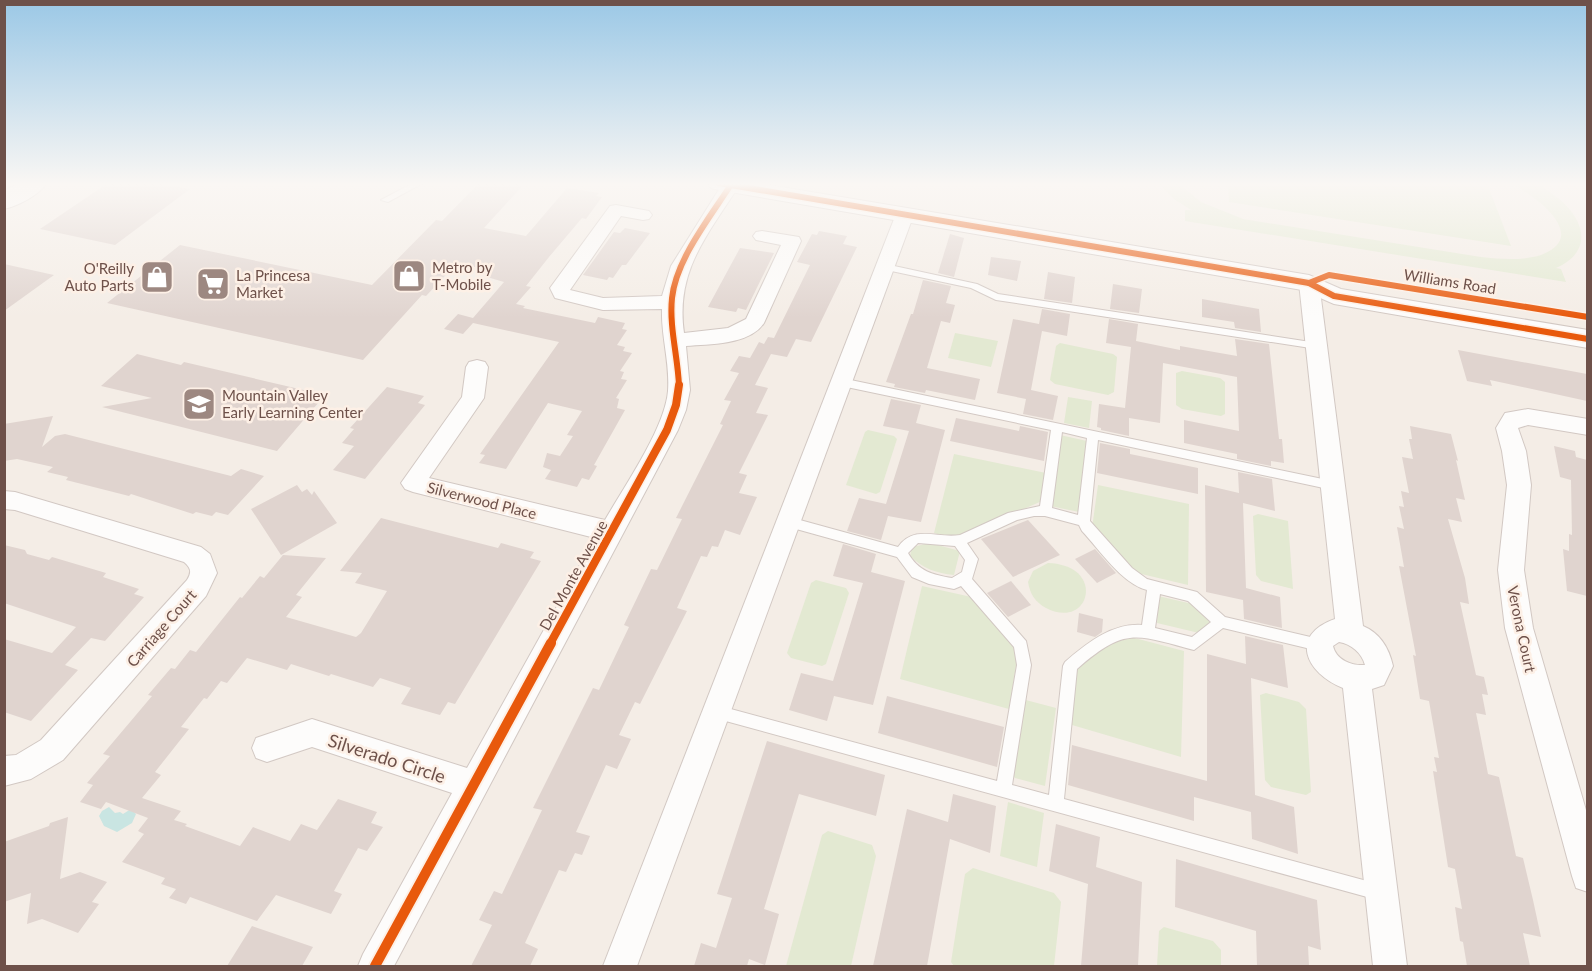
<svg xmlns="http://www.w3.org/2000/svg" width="1592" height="971" font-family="Lato,sans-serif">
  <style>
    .green { fill: #e3e9d2 }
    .water { fill: #c9e5e2 }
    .building { fill: #e0d4cf }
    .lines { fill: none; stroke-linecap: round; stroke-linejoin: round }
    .lane-casing { stroke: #d2c8c3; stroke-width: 2 }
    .street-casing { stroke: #d2c8c3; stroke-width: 2 }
    .secondary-casing { stroke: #d2c8c3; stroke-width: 2 }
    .lane { fill: #fdfcfb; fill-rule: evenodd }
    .street { fill: #fdfcfb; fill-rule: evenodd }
    .secondary { fill: #fdfcfb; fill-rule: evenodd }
    .cycleway-far2-casing { stroke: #fdf0e6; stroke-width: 9 }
    .cycleway-far1-casing { stroke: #fdf0e6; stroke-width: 11 }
    .cycleway-casing { stroke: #fdf0e6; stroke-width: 14 }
    .cycleway-far2 { stroke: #e8590c; stroke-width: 6 }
    .cycleway-far1 { stroke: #e8590c; stroke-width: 8 }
    .cycleway { stroke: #e8590c; stroke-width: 10 }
    .labels { text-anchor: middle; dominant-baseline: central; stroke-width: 5; stroke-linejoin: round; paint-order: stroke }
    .poi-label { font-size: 15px; fill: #6e514a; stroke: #fdf0e6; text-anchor: start }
    .street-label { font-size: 15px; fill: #6e514a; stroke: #fdf0e6 }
    .near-street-label { font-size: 18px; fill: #6e514a; stroke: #fdf0e6 }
  </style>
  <rect width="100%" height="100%" fill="#f4ede6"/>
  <g class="green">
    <path d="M1158 183H1178L1201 202 1243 219 1481 257C1500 259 1522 261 1541 255 1592 236 1533 194 1510 183 1517 183 1527 181 1534 183 1542 186 1551 193 1558 198 1587 222 1592 252 1556 268L1561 269 1566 282 1185 221V210H1191L1174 199Z"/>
    <path d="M1228 183H1487L1511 246 1229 202Z"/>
    <path d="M955 333 998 341 991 367 948 358Z"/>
    <path d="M1060 343 1113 354 1117 357 1114 392 1108 395 1055 384 1050 380 1056 346Z"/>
    <path d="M1182 371 1220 378 1225 382V414L1221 416 1182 409 1176 405V373Z"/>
    <path d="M1068 397 1092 401 1089 428 1064 423Z"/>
    <path d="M868 430 894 436 897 439 880 492 876 494 846 485 865 432Z"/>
    <path d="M1060 435 1087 441 1079 512 1050 506Z"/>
    <path d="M954 454 1046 473 1042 501 955 539 934 533Z"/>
    <path d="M1098 485 1189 504 1188 585 1133 572 1092 528Z"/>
    <path d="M1258 514 1288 521 1293 589 1261 581 1256 575 1253 516Z"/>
    <path d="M930 543 960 551 954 575C936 573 924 569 910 556L912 547Z"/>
    <path d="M1048 563C1107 565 1090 631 1046 608 1035 602 1030 594 1028 582L1033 571Z"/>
    <path d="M816 580 846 588 849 593 826 664 822 666 791 658 787 653 811 583Z"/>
    <path d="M922 586 976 598 1018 653 1009 709 900 679Z"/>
    <path d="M1158 596 1197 605 1209 616V627L1199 633 1157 623Z"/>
    <path d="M1127 636 1184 651 1181 757 1072 725 1077 663Z"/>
    <path d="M1266 693 1299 702 1306 709 1311 792 1306 795 1271 787 1265 780 1260 695Z"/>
    <path d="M1022 699 1056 708 1045 786 1015 778 1010 772Z"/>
    <path d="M1008 802 1044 813 1037 867 1000 856Z"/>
    <path d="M828 831 872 845 876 856 851 966H786L822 835Z"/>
    <path d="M973 868 1054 893 1061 902 1054 966H954L951 962 965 874Z"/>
    <path d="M1164 927 1213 941 1221 950V966H1157L1159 931Z"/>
  </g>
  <path class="water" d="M109 807 115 813 120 812 123 814 131 809 136 814 132 823 117 832 104 826 99 816 102 811Z"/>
  <g class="building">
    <path d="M108 183H157L190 189 115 245 40 229Z"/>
    <path d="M479 183H525L484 228 526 236 567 188 599 193 596 196 602 197 586 219 582 218 549 257 526 286 531 287 516 304 525 306 523 308 595 323 598 317 625 323 622 329 627 330 617 345 625 347 623 351 632 353 620 371 624 372 621 379 627 380 616 398 619 399 617 408 625 410 594 465 597 466 589 480 582 478 577 487 545 479 551 470 543 467 547 453 560 456 573 436 567 435 582 411 548 403 506 469 479 463 485 455 480 454 559 342 473 323 463 334 444 329 458 314 473 318 504 282 487 277 493 270 456 264 426 296 422 295 363 360 107 303 180 245 372 285 436 220 442 221Z"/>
    <path d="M625 228 650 233 626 265H622L613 278 609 277 607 280 583 275 614 232 620 233Z"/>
    <path d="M819 231 847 236 843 244 857 247 811 342 796 339 787 357 771 354 755 385 768 388 756 413 768 415 739 473 747 475 739 493 757 497 740 535 725 530 718 547 712 546 707 557 701 556 677 608 687 611 640 704 635 702 619 735 631 739 617 769 606 765 576 832 590 836 582 855 575 853 566 872 559 870 525 943 538 949 530 966H471L492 925 479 920 494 891 502 894 542 810 533 808 593 688 599 690 629 627 624 625 651 569 657 570 682 519 676 518 723 425 720 424 731 401 724 400 739 373 730 371 739 356 750 358 759 342 764 344 768 337 774 338 810 265 797 262 812 234 817 235Z"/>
    <path d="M950 234 964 238 954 277 938 273Z"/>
    <path d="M740 248 774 253 746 310 738 308 736 312 708 307Z"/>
    <path d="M991 257 1021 261 1017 281 988 275Z"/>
    <path d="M4 264 54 275 4 311Z"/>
    <path d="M1048 272 1075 277 1072 303 1044 299Z"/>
    <path d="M923 280 951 286 946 303 955 305 950 323 941 321 927 368 980 379 975 400 926 390 925 393 894 387 895 384 886 382 911 314H913Z"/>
    <path d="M1113 284 1142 289 1139 313 1110 309Z"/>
    <path d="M1202 299 1259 309 1261 332 1235 328 1234 322 1202 317Z"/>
    <path d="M1042 309 1070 314 1067 336 1042 331 1031 390 1058 396 1053 420 1023 414 1026 399 997 393 1013 319 1039 324Z"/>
    <path d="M1109 319 1138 324 1136 341 1180 350V346L1237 356 1235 339 1269 344 1279 439H1282L1284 463 1271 461V466L1237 459V454L1184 443V420L1239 431 1237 377 1163 363 1160 423 1129 418V436L1101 430V428L1097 427 1099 404 1125 408 1131 347 1106 343Z"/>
    <path d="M1458 350 1587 374V401L1490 380 1492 386 1467 381Z"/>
    <path d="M137 354 181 365 184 362 325 395 277 451 102 407 152 398 101 386Z"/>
    <path d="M387 387 424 396 418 403 425 405 365 479 333 470 354 446 342 443 354 429 350 428Z"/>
    <path d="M891 399 921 405 916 423 945 430 921 522 888 516 881 540 847 531 859 498 886 504 909 431 883 426Z"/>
    <path d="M53 416 42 447 55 436 65 434 231 476 241 469 264 476 228 515 216 512 212 516 196 512 193 514 131 494 129 496 66 480 68 477 47 472 53 467 17 459 4 461V424Z"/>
    <path d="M956 418 1019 431 1020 426 1048 432 1044 461 950 441Z"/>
    <path d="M1410 426 1451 434 1458 461 1456 460 1465 500 1456 498 1462 522 1448 519 1465 578 1469 604 1460 602 1476 675 1484 677 1488 695 1482 694 1486 715 1476 713 1488 774 1499 777 1516 856 1523 858 1533 900 1541 937 1523 933 1530 966H1467L1463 942 1460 941 1455 907 1462 909 1455 869 1448 867 1433 771 1437 772 1434 757 1439 758 1429 701 1420 699 1413 655 1416 656 1399 566 1404 567 1397 527 1404 529 1399 506 1404 507 1401 491 1409 493 1402 457 1413 459 1409 439H1412Z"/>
    <path d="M1100 443 1130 449V454L1198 468V494L1097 473Z"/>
    <path d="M1554 446 1575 451 1576 457 1587 460V596L1567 591 1563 549 1569 551V534L1572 535 1571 480 1560 477Z"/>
    <path d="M1238 472 1272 479 1275 511 1243 503 1246 588 1280 597 1282 628 1244 619 1243 600 1206 592 1205 485 1239 493Z"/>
    <path d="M297 485 302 492 307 489 312 495 314 491 337 523 281 555 251 509Z"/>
    <path d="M381 518 498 548 501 543 534 552 530 558 541 561 455 704 448 702 440 715 401 704 411 688 380 678 373 687 331 674 329 676 291 664 287 670 247 658 227 683 221 681 207 699 204 698 181 727 189 729 155 772 161 775 142 798 181 811 174 820 187 824 185 826 240 846 253 827 290 841 301 824 317 830 338 799 377 812 371 823 383 827 367 851 358 848 334 891 342 894 331 914 276 895 257 921 190 897 186 904 169 898 176 889 161 884 165 878 122 862 144 834 138 831 148 818 106 802 101 809 80 802 93 785 87 783 110 756 103 754 152 696 148 695 171 668 175 669 190 650 196 652 240 597 242 598 260 576 264 578 283 555 326 558 296 595 302 597 286 617 356 637 361 633 387 591 355 583 362 573 340 571Z"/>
    <path d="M1028 520 1060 555 1013 577 981 539Z"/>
    <path d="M843 544 876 554 871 572 905 581 873 705 834 696 827 721 789 710 801 673 833 681 863 583 833 576Z"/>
    <path d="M4 545 25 550 27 554 49 560 52 557 106 573 103 577 139 589 134 594 144 597 105 641 91 638 65 665 78 670 31 721 4 712V639L52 653 76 627 4 603Z"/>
    <path d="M1095 549 1116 573 1097 583 1075 559Z"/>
    <path d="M1011 581 1031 605 1008 617 987 593Z"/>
    <path d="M1079 613 1103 619 1102 632 1095 637 1077 632Z"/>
    <path d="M1245 636 1283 645 1288 688 1251 678 1255 795 1294 807 1298 854 1252 839 1251 812 1194 797V821L1068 785 1072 745 1207 781V654L1246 664Z"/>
    <path d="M887 696 1004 727 997 767 878 733Z"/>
    <path d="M767 741 885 775 876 816 799 794 764 909 779 914 765 965 749 959 747 966H694L701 943 716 948 732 898 717 894Z"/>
    <path d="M953 794 996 806 990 853 950 839 927 966H873L907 809 948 822Z"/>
    <path d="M68 817 60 879 80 872 107 882 92 902 99 904 78 933 42 919 27 924 31 893 4 902V842L49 826 50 823Z"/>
    <path d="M1056 824 1100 837 1096 867 1142 882 1138 966H1081L1088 884 1049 871Z"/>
    <path d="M1176 859 1317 900 1321 950 1308 946 1309 966H1257L1256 931 1175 907Z"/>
    <path d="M252 926 313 947 302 966H227Z"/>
  </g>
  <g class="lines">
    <g class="lane-casing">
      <g id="lane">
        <path d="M413 183H423L388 202 381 200Z"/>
        <path d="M885 264 977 284 998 294 1317 343 1322 346 1317 349 996 300 971 288 882 269V265Z"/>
        <path d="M841 378 1337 482 1339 485 1337 488 1333 490 1098 440 1090 521 1132 568 1147 579 1197 592 1225 617 1319 639 1324 641 1326 645 1324 649 1319 651 1223 628 1194 650C1136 635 1126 626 1077 669L1064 799 1378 884 1384 886 1386 892 1384 898 1378 900 711 717 709 712 711 707 716 705 997 781 1017 665 1014 647 961 586 954 589 929 584 912 577 897 557 789 527 785 525 783 522 785 519 789 517 898 547C915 524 937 539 960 535L1008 513 1040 506 1051 430 837 385 836 382ZM1062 432 1087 438 1078 515 1052 508ZM1034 516H1045L1079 525 1082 531C1099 549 1122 584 1147 590L1142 625C1112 623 1087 643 1065 662L1063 666 1049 795 1012 785 1031 665 1026 641 972 579 978 559 967 543 1017 520ZM918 543 955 546 965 560 962 572 952 578C933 575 918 571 908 553ZM1160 594 1188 601 1211 622 1192 637 1155 628Z"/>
      </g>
    </g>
    <g class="street-casing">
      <g id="street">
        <path d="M723 183 740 184C708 235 675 270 684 333L728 328 746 319 781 245 756 240 753 236 756 232 762 231 799 237 801 241 764 323C750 345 709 344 686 346L690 390 686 410 678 430 394 966H358L363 954 452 793 312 747 267 762 256 758 252 748 256 738 312 719 467 768 595 538 413 492 405 489 401 483 462 397 466 367 469 362 477 360 485 362 488 367 484 398 429 478 605 520C624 487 665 428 668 391 670 362 661 337 662 309L603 310 555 298 550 288 610 206 616 205 649 211 652 215 649 219 643 220 621 216 570 290 603 298 662 296 671 266Z"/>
        <path d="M905 209 911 210 914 214 637 966H603L896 214 899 210Z"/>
        <path d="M1309 277 1316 279 1319 283 1363 626C1380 633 1389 648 1393 666L1384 685 1372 689 1407 966H1373L1343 688C1305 673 1289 635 1335 619L1299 283 1302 279ZM1339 642C1351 644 1362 653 1365 665 1352 666 1336 660 1333 646Z"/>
        <path d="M1528 409 1588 419V435L1528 425 1518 428 1526 451 1531 485 1524 570 1533 628 1588 817V892L1576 888 1572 876 1505 628 1498 570 1507 485 1502 451 1496 428 1505 413Z"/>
        <path d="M4 491 15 492 201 547 210 554 217 573 206 596 63 760 31 779 4 786V756L16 755 41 740 187 580C192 572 191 568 184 562L15 510 4 509Z"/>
      </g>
    </g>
    <g class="secondary-casing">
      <g id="secondary">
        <path d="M19 183H47C39 195 18 206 4 209V191Z"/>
        <path d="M708 183H758L1309 275 1341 289 1588 330V348L1334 304 1302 290 719 190 711 188Z"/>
      </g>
    </g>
    <use href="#lane" class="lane"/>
    <use href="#street" class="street"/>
    <use href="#secondary" class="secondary"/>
    <g class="cycleway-far2-casing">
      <g id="cycleway-far2">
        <path d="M719 183 1309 283 1334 296 1588 339"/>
        <path d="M1309 283 1329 275 1588 317"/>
        <path d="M679 386C678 357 669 327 672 298 676 259 711 216 732 183"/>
      </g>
    </g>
    <g class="cycleway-far1-casing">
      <path id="cycleway-far1" d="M550 644 667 430 676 405 679 385"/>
    </g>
    <g class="cycleway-casing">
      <path id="cycleway" d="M375 966 551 643"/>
    </g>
    <use href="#cycleway-far2" class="cycleway-far2"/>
    <use href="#cycleway-far1" class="cycleway-far1"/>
    <use href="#cycleway" class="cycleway"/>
  </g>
  <linearGradient id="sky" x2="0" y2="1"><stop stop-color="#9bc8e6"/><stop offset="0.58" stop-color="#faf7f4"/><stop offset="1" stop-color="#faf7f4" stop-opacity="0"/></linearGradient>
  <rect width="1592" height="318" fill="url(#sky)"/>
  <defs>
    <g id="shop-square" transform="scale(1.725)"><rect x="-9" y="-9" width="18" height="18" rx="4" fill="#9d8881" stroke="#fdf0e6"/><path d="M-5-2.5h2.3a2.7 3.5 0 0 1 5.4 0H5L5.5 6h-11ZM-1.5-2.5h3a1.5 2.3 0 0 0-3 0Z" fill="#fff"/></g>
    <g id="supermarket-square" transform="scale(1.725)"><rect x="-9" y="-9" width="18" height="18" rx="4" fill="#9d8881" stroke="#fdf0e6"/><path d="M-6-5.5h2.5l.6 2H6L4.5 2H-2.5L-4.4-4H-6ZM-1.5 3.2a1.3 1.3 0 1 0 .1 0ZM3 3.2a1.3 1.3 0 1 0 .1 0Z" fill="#fff"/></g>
    <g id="school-square" transform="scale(1.725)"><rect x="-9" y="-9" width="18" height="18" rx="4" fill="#9d8881" stroke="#fdf0e6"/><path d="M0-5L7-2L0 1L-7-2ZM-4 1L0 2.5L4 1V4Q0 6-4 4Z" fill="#fff"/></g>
  </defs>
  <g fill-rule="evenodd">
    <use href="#shop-square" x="409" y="276"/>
    <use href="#shop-square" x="157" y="277"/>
    <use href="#supermarket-square" x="213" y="284"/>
    <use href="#school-square" x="199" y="404"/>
  </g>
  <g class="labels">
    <g class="poi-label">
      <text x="432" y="267">Metro by<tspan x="432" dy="17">T-Mobile</tspan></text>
      <text x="134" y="268" text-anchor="end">O'Reilly<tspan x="134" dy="17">Auto Parts</tspan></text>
      <text x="236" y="275">La Princesa<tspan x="236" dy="17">Market</tspan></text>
      <text x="222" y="395">Mountain Valley<tspan x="222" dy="17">Early Learning Center</tspan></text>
    </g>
    <g class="street-label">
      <text transform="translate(1450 281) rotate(9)">Williams Road</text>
      <text transform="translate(482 500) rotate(14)">Silverwood Place</text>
      <text transform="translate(573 575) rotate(-61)">Del Monte Avenue</text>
      <text transform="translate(161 628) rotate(-49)">Carriage Court</text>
      <text transform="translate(1522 629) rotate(78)">Verona Court</text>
    </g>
    <g class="near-street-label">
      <text transform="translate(387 758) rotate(18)">Silverado Circle</text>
    </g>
  </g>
  <rect width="1592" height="971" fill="none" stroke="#6e514a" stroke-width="12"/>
</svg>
